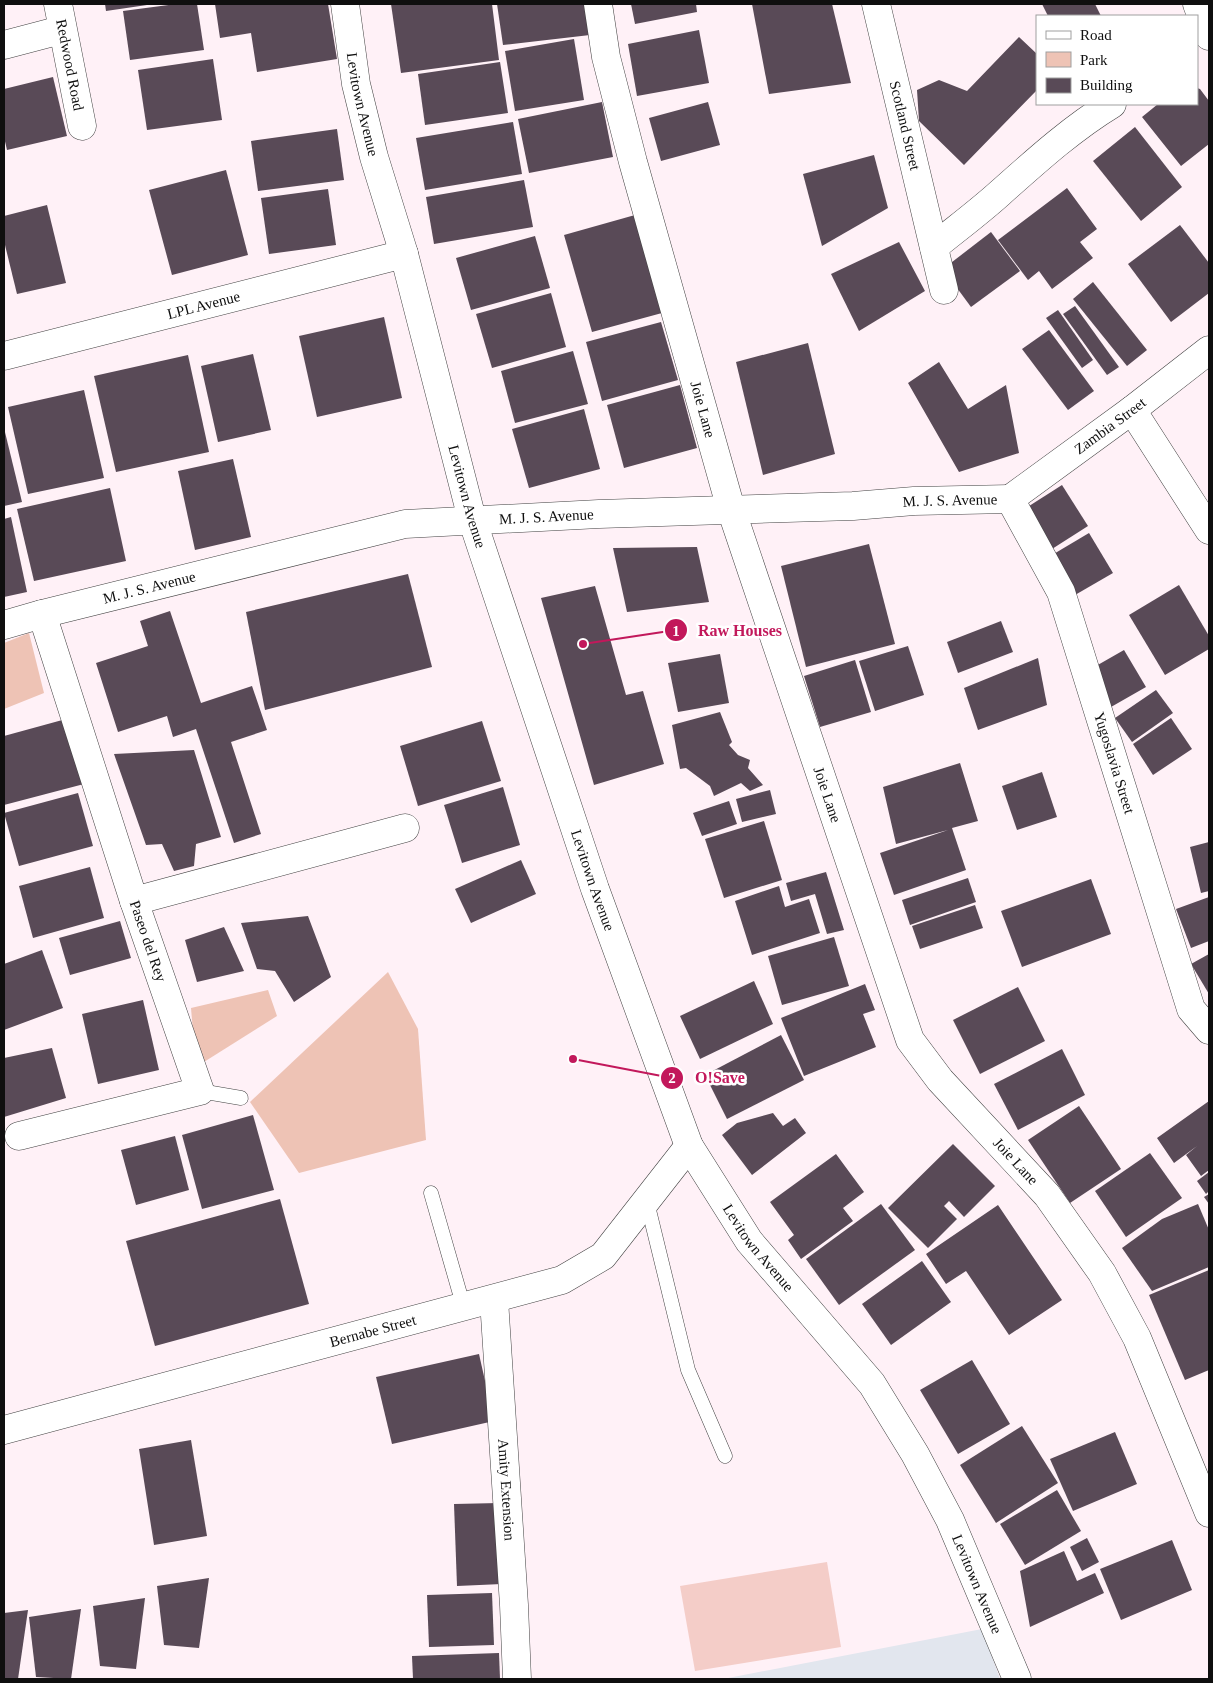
<svg xmlns="http://www.w3.org/2000/svg" width="1213" height="1683" font-family="'Times New Roman',serif">
  <style>
    .industrial { fill: #e2e6ee }
    .green { fill: #eec3b5 }
    .pitch { fill: #f4cdc8 }
    .building { fill: #594a57 }
    .lines { fill: none; stroke-linecap: round; stroke-linejoin: round }
    .lane-casing { stroke: #424242; stroke-width: 15 }
    .street-casing { stroke: #424242; stroke-width: 29 }
    .lane { stroke: #fff; stroke-width: 14 }
    .street { stroke: #fff; stroke-width: 28 }
    .labels { text-anchor: middle; dominant-baseline: central; stroke-width: 5; stroke-linejoin: round; paint-order: stroke }
    .street-label { font-size: 15px; fill: #0f0f0f; stroke: #fff }
    .leader { fill: none; stroke: #c2185b; stroke-width: 2 }
    .callout-dot { fill: #c2185b; stroke: #fff; stroke-width: 2 }
    .mark-label { font-size: 15px; text-anchor: middle; font-weight: bold; fill: #fff }
    .callout-label { font-size: 16px; text-anchor: middle; font-weight: bold; fill: #c2185b; stroke: #fff; stroke-width: 5; stroke-linejoin: round; paint-order: stroke }
  </style>
  <rect width="100%" height="100%" fill="#fff1f7"/>
  <path class="industrial" d="M982 1629 1000 1679H723Z"/>
  <g class="green">
    <path d="M29 633 44 693 4 709V643Z"/>
    <path d="M388 972 418 1029 426 1140 299 1173 250 1102Z"/>
    <path d="M268 990 277 1016 196 1067 191 1008Z"/>
  </g>
  <path class="pitch" d="M827 1562 841 1647 695 1671 680 1586Z"/>
  <g class="building">
    <path d="M105 4H147V5L106 11Z"/>
    <path d="M176 4H197L204 50 130 60 123 11Z"/>
    <path d="M215 4H328L337 59 257 72 251 33 220 38Z"/>
    <path d="M391 4H492L499 60 401 73Z"/>
    <path d="M497 4H586L590 35 503 45Z"/>
    <path d="M631 4H696L697 12 635 24Z"/>
    <path d="M752 4H832L851 83 769 94Z"/>
    <path d="M1042 4H1095L1101 16H1048Z"/>
    <path d="M699 30 709 83 637 96 628 44Z"/>
    <path d="M1019 37 1037 54V90L964 165 919 121 917 90 939 80 967 91Z"/>
    <path d="M574 39 584 100 515 111 505 51Z"/>
    <path d="M213 59 222 120 147 130 138 70Z"/>
    <path d="M500 62 508 113 425 125 418 74Z"/>
    <path d="M53 77 67 136 7 150 4 137V89Z"/>
    <path d="M1197 88 1200 89 1209 101V144L1181 166 1142 117 1158 104H1197Z"/>
    <path d="M602 102 613 157 529 173 518 119Z"/>
    <path d="M708 102 720 145 661 161 649 118Z"/>
    <path d="M513 122 522 174 425 190 416 138Z"/>
    <path d="M1135 127 1182 187 1141 221 1093 161Z"/>
    <path d="M337 129 344 180 258 191 251 141Z"/>
    <path d="M874 155 888 208 822 246 803 174Z"/>
    <path d="M226 170 248 255 172 275 149 190Z"/>
    <path d="M524 180 533 227 434 244 426 197Z"/>
    <path d="M1067 188 1097 229 1080 242 1093 258 1052 289 1039 271 1028 280 998 240Z"/>
    <path d="M328 189 336 245 269 254 261 198Z"/>
    <path d="M47 205 66 283 17 294 4 241V216Z"/>
    <path d="M635 215 662 313 592 332 564 235Z"/>
    <path d="M1180 225 1209 263V293L1171 322 1128 264Z"/>
    <path d="M991 232 1020 271 971 307 943 269Z"/>
    <path d="M535 236 550 288 471 310 456 258Z"/>
    <path d="M899 242 925 291 859 331 831 274Z"/>
    <path d="M1093 282 1147 350 1127 366 1073 299Z"/>
    <path d="M551 293 566 347 492 368 476 314Z"/>
    <path d="M1075 306 1119 367 1107 375 1063 314Z"/>
    <path d="M1058 310 1093 360 1082 368 1046 318Z"/>
    <path d="M384 317 402 398 317 417 299 336Z"/>
    <path d="M661 322 678 380 602 401 586 342Z"/>
    <path d="M1049 330 1094 391 1068 410 1022 349Z"/>
    <path d="M808 343 835 454 763 475 736 362Z"/>
    <path d="M573 351 588 404 515 423 501 371Z"/>
    <path d="M253 354 271 430 218 442 201 366Z"/>
    <path d="M188 355 209 452 116 472 94 376Z"/>
    <path d="M939 362 968 409 1006 385 1019 453 959 472 908 383Z"/>
    <path d="M680 385 697 448 624 468 607 405Z"/>
    <path d="M84 390 104 478 28 494 8 407Z"/>
    <path d="M584 409 600 469 529 488 512 429Z"/>
    <path d="M4 428 22 502 4 506Z"/>
    <path d="M233 459 251 537 195 550 178 471Z"/>
    <path d="M1062 485 1088 526 1052 549 1026 508Z"/>
    <path d="M110 488 126 561 34 581 17 509Z"/>
    <path d="M11 517 27 592 4 597V519Z"/>
    <path d="M1089 533 1113 573 1075 595 1052 555Z"/>
    <path d="M869 544 895 644 806 667 781 566Z"/>
    <path d="M697 547 709 602 627 612 613 548Z"/>
    <path d="M408 574 432 667 265 710 246 612Z"/>
    <path d="M1179 585 1209 636V649L1165 675 1129 615Z"/>
    <path d="M595 586 626 695 643 691 664 764 594 785 541 598Z"/>
    <path d="M170 611 201 703 252 686 267 730 231 742 261 834 234 843 196 729 173 737 167 716 118 732 96 663 148 646 140 621Z"/>
    <path d="M1001 621 1013 652 958 673 947 642Z"/>
    <path d="M908 646 924 695 875 711 859 661Z"/>
    <path d="M1124 650 1146 687 1111 707 1089 670Z"/>
    <path d="M720 654 729 703 678 712 668 663Z"/>
    <path d="M1038 658 1047 705 978 730 964 688Z"/>
    <path d="M855 660 871 712 820 727 804 676Z"/>
    <path d="M1156 690 1173 713 1132 742 1115 718Z"/>
    <path d="M720 712 732 742 729 745 738 755 750 760 748 768 763 785 750 791 741 783 714 796 710 786 686 768 680 769 672 725Z"/>
    <path d="M1171 718 1192 749 1153 775 1133 744Z"/>
    <path d="M66 719 84 784 4 805V736Z"/>
    <path d="M482 721 501 781 418 806 400 746Z"/>
    <path d="M194 750 221 837 196 844 194 866 174 871 162 844 146 845 114 754Z"/>
    <path d="M960 763 978 821 952 828 966 870 894 895 880 853 948 830 896 844 883 787Z"/>
    <path d="M1042 772 1057 817 1017 830 1002 786Z"/>
    <path d="M503 787 520 845 462 863 444 805Z"/>
    <path d="M770 790 776 814 742 822 736 799Z"/>
    <path d="M78 793 93 846 19 866 4 813Z"/>
    <path d="M729 801 737 824 702 836 693 813Z"/>
    <path d="M764 821 782 880 724 898 705 839Z"/>
    <path d="M1209 842V891L1201 893 1190 847Z"/>
    <path d="M521 860 536 894 471 923 455 889Z"/>
    <path d="M90 867 104 918 33 938 19 886Z"/>
    <path d="M826 872 844 930 827 934 815 894 791 901 786 883Z"/>
    <path d="M968 878 976 902 910 925 902 900Z"/>
    <path d="M1091 879 1111 934 1022 967 1001 911Z"/>
    <path d="M779 886 785 907 809 899 820 933 752 955 735 901Z"/>
    <path d="M1209 897V941L1191 948 1176 909Z"/>
    <path d="M975 905 983 928 920 949 912 926Z"/>
    <path d="M308 916 331 977 294 1002 275 971 257 969 241 923Z"/>
    <path d="M120 921 131 958 70 975 59 938Z"/>
    <path d="M224 927 244 971 197 982 185 940Z"/>
    <path d="M834 937 849 986 782 1005 768 956Z"/>
    <path d="M42 950 63 1008 4 1030V964Z"/>
    <path d="M1209 954V994L1191 964Z"/>
    <path d="M754 981 773 1024 700 1059 680 1016Z"/>
    <path d="M865 984 875 1010 863 1014 876 1047 804 1076 781 1018Z"/>
    <path d="M1018 987 1045 1041 980 1074 953 1020Z"/>
    <path d="M143 1000 159 1070 98 1084 82 1014Z"/>
    <path d="M781 1035 804 1080 727 1119 705 1075Z"/>
    <path d="M52 1048 66 1098 4 1117V1058Z"/>
    <path d="M1062 1049 1085 1095 1018 1130 994 1084Z"/>
    <path d="M1209 1101V1170L1201 1176 1186 1155 1197 1146 1174 1163 1157 1138Z"/>
    <path d="M1079 1106 1121 1169 1070 1203 1028 1140Z"/>
    <path d="M773 1113 783 1126 795 1118 806 1133 752 1175 722 1135 737 1123Z"/>
    <path d="M253 1115 274 1190 202 1209 182 1135Z"/>
    <path d="M175 1136 189 1190 136 1205 121 1150Z"/>
    <path d="M953 1144 995 1186 964 1217 949 1201 944 1206 957 1219 928 1248 888 1208Z"/>
    <path d="M1150 1153 1182 1198 1126 1237 1095 1191Z"/>
    <path d="M836 1154 864 1192 843 1208 853 1221 801 1259 788 1240 794 1235 770 1202Z"/>
    <path d="M1209 1172V1191L1206 1194 1197 1181Z"/>
    <path d="M1209 1194V1204L1204 1197Z"/>
    <path d="M280 1199 309 1304 155 1346 126 1241Z"/>
    <path d="M881 1204 915 1250 839 1305 806 1259Z"/>
    <path d="M1198 1204 1209 1230V1267L1152 1291 1122 1248 1162 1219Z"/>
    <path d="M998 1205 1062 1300 1009 1335 966 1271 946 1284 926 1254Z"/>
    <path d="M922 1261 951 1302 891 1345 862 1304Z"/>
    <path d="M1209 1270V1370L1185 1380 1149 1295Z"/>
    <path d="M479 1354 494 1421 392 1444 376 1377Z"/>
    <path d="M972 1360 1010 1424 958 1454 920 1390Z"/>
    <path d="M1022 1426 1058 1483 996 1523 960 1465Z"/>
    <path d="M1115 1432 1137 1484 1073 1511 1050 1459Z"/>
    <path d="M191 1440 207 1536 154 1545 139 1449Z"/>
    <path d="M1057 1490 1081 1531 1025 1565 1000 1524Z"/>
    <path d="M499 1503 502 1584 457 1586 454 1504Z"/>
    <path d="M1087 1538 1099 1562 1082 1571 1070 1547Z"/>
    <path d="M1172 1540 1192 1590 1121 1620 1100 1569Z"/>
    <path d="M1064 1551 1077 1581 1095 1573 1104 1593 1030 1627 1020 1571Z"/>
    <path d="M209 1578 199 1648 164 1645 157 1586Z"/>
    <path d="M492 1593 494 1645 429 1647 427 1595Z"/>
    <path d="M145 1598 136 1669 100 1666 93 1606Z"/>
    <path d="M81 1609 71 1679 36 1677 29 1617Z"/>
    <path d="M28 1610 18 1679H4V1613Z"/>
    <path d="M499 1653 500 1679H413L412 1656Z"/>
  </g>
  <g class="lines">
    <g class="lane-casing">
      <g id="lane">
        <path d="M200 1091 241 1098"/>
        <path d="M431 1193 464 1308"/>
        <path d="M647 1202 688 1370 725 1456"/>
      </g>
    </g>
    <g class="street-casing">
      <g id="street">
        <path id="s1" d="M58 4 82 126"/>
        <path id="s2" d="M345 4 356 84 374 157 404 254 472 519 595 889 689 1146 749 1241 872 1384 915 1454 950 1520 1017 1679"/>
        <path id="s3" d="M598 4 606 57 633 162 731 509 910 1040 940 1080 1047 1195 1102 1273 1137 1338 1209 1513"/>
        <path id="s4" d="M876 4 944 290"/>
        <path d="M1197 4 1209 36"/>
        <path d="M4 45 61 30"/>
        <path d="M934 247C956 229 979 212 1000 193 1036 161 1071 129 1112 104"/>
        <path id="s5" d="M4 356 404 254"/>
        <path d="M1132 410 1209 530"/>
        <path id="s6" d="M1010 499 1061 592 1191 1009 1209 1030"/>
        <path id="s7" d="M1010 499 1132 410 1209 350"/>
        <path id="s8" d="M4 625 42 614 405 524 599 514 853 506 914 501 1010 499"/>
        <path d="M134 901 405 828"/>
        <path d="M19 1136 200 1091 134 901 42 614"/>
        <path id="s9" d="M494 1300 514 1605 517 1679"/>
        <path id="s10" d="M4 1430 562 1280 603 1256 689 1146"/>
      </g>
    </g>
    <use href="#lane" class="lane"/>
    <use href="#street" class="street"/>
  </g>
  <g class="labels">
    <g class="street-label">
      <text stroke="none"><textPath href="#s1" startOffset="62">Redwood Road</textPath></text>
      <text stroke="none"><textPath href="#s2" startOffset="102">Levitown Avenue</textPath></text>
      <text stroke="none"><textPath href="#s4" startOffset="125">Scotland Street</textPath></text>
      <text stroke="none"><textPath href="#s5" startOffset="206">LPL Avenue</textPath></text>
      <text stroke="none"><textPath href="#s3" startOffset="419">Joie Lane</textPath></text>
      <text stroke="none"><textPath href="#s7" startOffset="124">Zambia Street</textPath></text>
      <text stroke="none"><textPath href="#s2" startOffset="508">Levitown Avenue</textPath></text>
      <text stroke="none"><textPath href="#s8" startOffset="959">M. J. S. Avenue</textPath></text>
      <text stroke="none"><textPath href="#s8" startOffset="555">M. J. S. Avenue</textPath></text>
      <text stroke="none"><textPath href="#s8" startOffset="150">M. J. S. Avenue</textPath></text>
      <text stroke="none"><textPath href="#s6" startOffset="285">Yugoslavia Street</textPath></text>
      <text stroke="none"><textPath href="#s3" startOffset="824">Joie Lane</textPath></text>
      <text stroke="none"><textPath href="#s2" startOffset="912">Levitown Avenue</textPath></text>
      <text transform="translate(148 941) rotate(71)">Paseo del Rey</text>
      <text stroke="none"><textPath href="#s3" startOffset="1244">Joie Lane</textPath></text>
      <text stroke="none"><textPath href="#s2" startOffset="1318">Levitown Avenue</textPath></text>
      <text stroke="none"><textPath href="#s10" startOffset="382">Bernabe Street</textPath></text>
      <text stroke="none"><textPath href="#s9" startOffset="190">Amity Extension</textPath></text>
      <text stroke="none"><textPath href="#s2" startOffset="1722">Levitown Avenue</textPath></text>
    </g>
  </g>
  <path class="leader" d="M583 644L676 630M573 1059L672 1078"/>
  <g class="callout-dot">
    <circle cx="583" cy="644" r="5"/>
    <circle cx="573" cy="1059" r="5"/>
    <circle cx="676" cy="630" r="12"/>
    <circle cx="672" cy="1078" r="12"/>
  </g>
  <g class="mark-label">
    <text x="676" y="636">1</text>
    <text x="672" y="1083">2</text>
  </g>
  <g class="callout-label">
    <text x="740" y="636">Raw Houses</text>
    <text x="720" y="1083">O!Save</text>
  </g>
  <rect width="1213" height="1683" fill="none" stroke="#0f0f0f" stroke-width="10"/>
  <rect x="1036" y="15" width="162" height="90" fill="#ffffff" stroke="#9f9f9f"/>
  <rect x="1046" y="31" width="25" height="8" fill="#ffffff" stroke="#9f9f9f"/>
  <text x="1080" y="40" font-size="15" fill="#0f0f0f">Road</text>
  <rect x="1046" y="52" width="25" height="15" fill="#eec3b5" stroke="#9f9f9f"/>
  <text x="1080" y="65" font-size="15" fill="#0f0f0f">Park</text>
  <rect x="1046" y="78" width="25" height="15" fill="#594a57" stroke="#9f9f9f"/>
  <text x="1080" y="90" font-size="15" fill="#0f0f0f">Building</text>
</svg>
